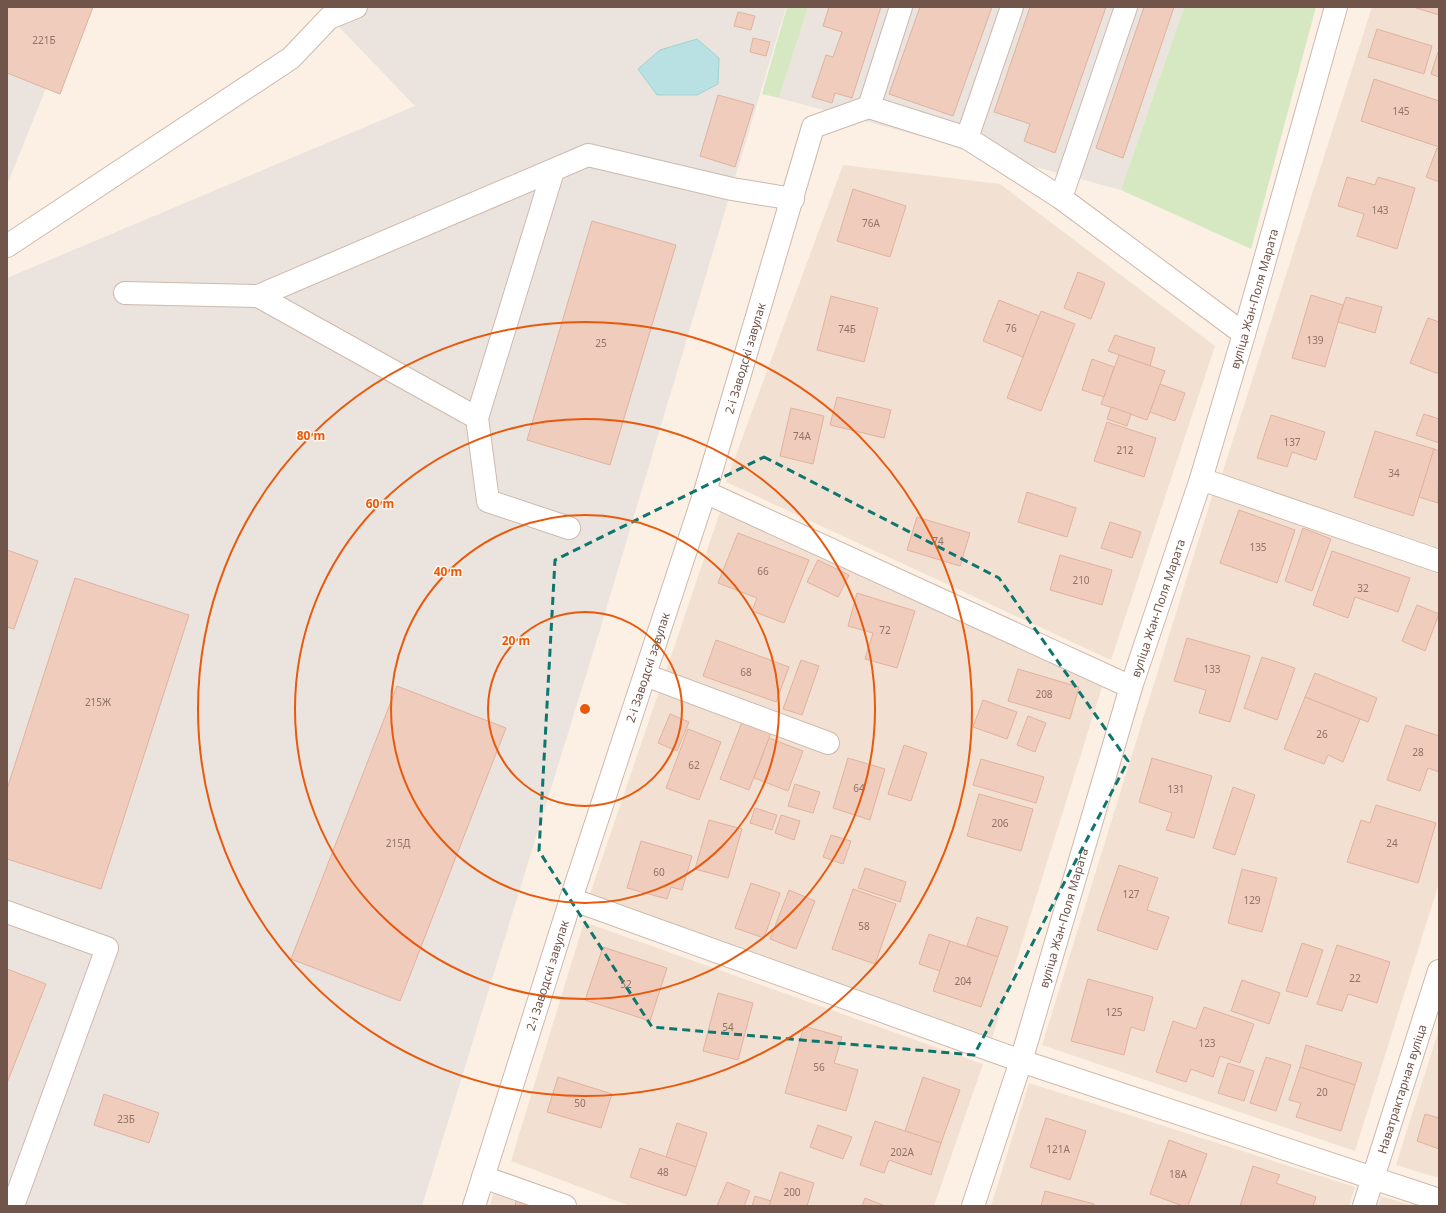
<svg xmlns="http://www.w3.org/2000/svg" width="1446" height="1213" font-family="'Noto Sans',sans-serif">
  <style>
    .residential { fill: #f2e1d2 }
    .industrial { fill: #ebe3de }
    .green { fill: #d5e8c2 }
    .water { fill: #b9e1e4; stroke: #9fd1d5 }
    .building { fill: #efccbc; stroke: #e1b29d }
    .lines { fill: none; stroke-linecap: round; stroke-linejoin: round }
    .minor-casing { stroke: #ceb9ad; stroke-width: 24 }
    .minor { stroke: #fff; stroke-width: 22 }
    .marked { fill: none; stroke: #0f766e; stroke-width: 3; stroke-dasharray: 8 5; stroke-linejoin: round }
    .ring { fill: none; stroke: #e8590c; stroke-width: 2 }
    .labels { text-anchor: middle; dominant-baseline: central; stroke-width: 3; stroke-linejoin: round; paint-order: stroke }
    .number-label { font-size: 10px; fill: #917366 }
    .street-label { font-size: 12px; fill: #72554a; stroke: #fef4e9 }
    .centre { fill: #e8590c; stroke: #fef4e9; stroke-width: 2 }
    .ring-label { font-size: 12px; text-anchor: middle; font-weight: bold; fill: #e8590c; stroke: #fef4e9; stroke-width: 3; stroke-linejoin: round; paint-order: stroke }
  </style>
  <rect width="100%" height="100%" fill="#fbf0e3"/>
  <g class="residential">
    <path d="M1372 7H1439V548L1222 474Z"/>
    <path d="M843 165 1000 184 1215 346 1111 660 726 482Z"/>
    <path d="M1214 490 1439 569V883L1355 1151 1042 1045Z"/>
    <path d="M720 512 1103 684 992 1038 590 894Z"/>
    <path d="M584 922 983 1064 934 1206H630L511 1161Z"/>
    <path d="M1439 1029V1178L1396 1165Z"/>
    <path d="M1029 1083 1355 1187 1349 1206H991Z"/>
    <path d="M495 1188 544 1206H490Z"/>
    <path d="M1381 1196 1414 1206H1378Z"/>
  </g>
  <g class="industrial">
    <path d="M7 7H93L60 94 46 88 7 185Z"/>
    <path d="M320 7H786L599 633 422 1206H7V278L415 106Z"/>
    <path d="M808 7H1184L1121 190 779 98Z"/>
  </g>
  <g class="green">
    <path d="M787 7H808L779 98 762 94Z"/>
    <path d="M1184 7H1316L1251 249 1121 190Z"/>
  </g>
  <path class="water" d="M697 39 719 58 718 84 697 95H657L638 69 660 50Z"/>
  <g class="building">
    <path d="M7 7H93L60 94 7 73Z"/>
    <path d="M829 7H881L852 98 835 93 832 103 812 97 826 55 833 57 842 32 823 26Z"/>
    <path d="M920 7H992L953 116 889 94Z"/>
    <path d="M1030 7H1106L1055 153 1024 141 1030 124 994 112Z"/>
    <path d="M1144 7H1174L1123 158 1096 148Z"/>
    <path d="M1413 7H1439V15Z"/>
    <path d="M738 12 755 16 751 30 734 26Z"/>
    <path d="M1377 29 1432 46 1424 74 1368 57Z"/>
    <path d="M753 38 770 42 766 56 750 52Z"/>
    <path d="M1438 52H1439V77L1431 74Z"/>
    <path d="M1374 79 1439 101V147L1361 121Z"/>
    <path d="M718 95 754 105 735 167 700 156Z"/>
    <path d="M1437 148 1439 149V182L1426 177Z"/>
    <path d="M1347 177 1375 185 1378 177 1415 188 1397 249 1357 236 1364 214 1338 206Z"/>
    <path d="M853 189 906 206 890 257 837 241Z"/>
    <path d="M592 221 676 245 610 465 527 440Z"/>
    <path d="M1078 272 1105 283 1091 319 1064 308Z"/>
    <path d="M1311 295 1343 305 1325 367 1292 358Z"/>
    <path d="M831 296 878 308 864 362 817 350Z"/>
    <path d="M1346 297 1382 307 1375 333 1338 322Z"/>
    <path d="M999 300 1039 316 1023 357 983 341Z"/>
    <path d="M1041 311 1075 324 1041 411 1007 398Z"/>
    <path d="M1428 318 1439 322V374L1410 363Z"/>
    <path d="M1115 335 1155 348 1150 366 1108 351Z"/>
    <path d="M1119 355 1165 371 1147 420 1101 404Z"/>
    <path d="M1092 359 1114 367 1104 397 1082 390Z"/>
    <path d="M1160 384 1185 393 1175 421 1150 412Z"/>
    <path d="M837 397 891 410 884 438 830 425Z"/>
    <path d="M1111 407 1131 414 1127 426 1107 419Z"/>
    <path d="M791 408 824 416 813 464 780 456Z"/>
    <path d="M1424 414 1439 419V443L1416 435Z"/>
    <path d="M1271 415 1325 432 1316 460 1292 452 1287 467 1257 458Z"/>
    <path d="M1107 422 1156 438 1144 477 1094 461Z"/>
    <path d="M1375 431 1434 449 1413 516 1354 497Z"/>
    <path d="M1434 449 1439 451 1438 503 1419 497Z"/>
    <path d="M1027 492 1076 508 1067 537 1018 522Z"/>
    <path d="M1239 510 1295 530 1277 583 1220 563Z"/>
    <path d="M917 517 970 533 960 566 907 550Z"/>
    <path d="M1110 522 1141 532 1132 558 1101 548Z"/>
    <path d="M1303 528 1331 539 1312 591 1285 581Z"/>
    <path d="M738 533 809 560 784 623 752 611 757 598 718 583Z"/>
    <path d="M7 550 38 561 14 629 7 627Z"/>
    <path d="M1332 551 1410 578 1398 612 1355 597 1348 618 1313 605Z"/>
    <path d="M1060 555 1112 570 1102 605 1050 590Z"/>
    <path d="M818 560 849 575 838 597 807 582Z"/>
    <path d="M75 578 189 615 101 889 7 859V789Z"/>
    <path d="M857 593 915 611 897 668 865 659 873 633 848 626Z"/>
    <path d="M1417 605 1439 614 1425 651 1402 641Z"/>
    <path d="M1187 638 1250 656 1230 722 1199 713 1206 690 1174 681Z"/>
    <path d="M716 640 789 667 776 702 703 676Z"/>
    <path d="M1262 657 1295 668 1277 720 1244 708Z"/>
    <path d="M801 660 819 666 802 715 783 709Z"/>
    <path d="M1018 669 1079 687 1070 719 1008 701Z"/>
    <path d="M1315 673 1377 698 1368 722 1305 697Z"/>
    <path d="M397 686 506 728 400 1001 291 959Z"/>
    <path d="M1305 697 1360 719 1343 762 1328 755 1324 764 1284 749Z"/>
    <path d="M983 700 1017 712 1007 739 973 727Z"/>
    <path d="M670 714 689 722 677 751 658 743Z"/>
    <path d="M1028 716 1046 723 1035 752 1017 745Z"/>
    <path d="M742 722 771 733 749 790 720 779Z"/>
    <path d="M1406 725 1439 736V772L1428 768 1420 791 1387 780Z"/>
    <path d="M688 729 721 742 699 800 666 788Z"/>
    <path d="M769 738 803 751 788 791 754 778Z"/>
    <path d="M904 745 927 753 911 801 888 794Z"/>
    <path d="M848 758 885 769 870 820 833 808Z"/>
    <path d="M1152 758 1212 776 1194 838 1166 830 1172 813 1139 802Z"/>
    <path d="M981 759 1044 777 1036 803 973 785Z"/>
    <path d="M795 784 820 792 813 813 788 806Z"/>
    <path d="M1233 787 1255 795 1235 855 1213 848Z"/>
    <path d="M979 794 1033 809 1021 851 967 836Z"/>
    <path d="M1376 805 1436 823 1418 883 1347 862 1361 820 1370 823Z"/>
    <path d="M755 808 777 815 772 830 750 823Z"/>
    <path d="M781 815 800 821 794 840 775 833Z"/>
    <path d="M709 820 742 829 728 878 695 869Z"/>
    <path d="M831 835 851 841 843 864 823 857Z"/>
    <path d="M641 841 692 856 682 890 671 887 667 899 627 888Z"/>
    <path d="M1119 865 1158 878 1147 910 1169 917 1157 950 1097 930Z"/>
    <path d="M865 868 906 882 900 902 858 888Z"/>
    <path d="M1242 869 1277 878 1262 932 1228 923Z"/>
    <path d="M751 883 780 893 764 938 735 928Z"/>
    <path d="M853 889 896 904 875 964 832 949Z"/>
    <path d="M789 890 815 901 796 949 770 939Z"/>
    <path d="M977 917 1008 927 998 957 967 946Z"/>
    <path d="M929 934 950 941 940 971 919 964Z"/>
    <path d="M950 941 998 957 981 1007 933 991Z"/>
    <path d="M1302 943 1323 950 1307 997 1286 991Z"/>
    <path d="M1337 945 1390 962 1377 1003 1348 994 1342 1011 1317 1004Z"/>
    <path d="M603 947 667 968 650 1021 585 1000Z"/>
    <path d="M7 969 46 984 7 1083Z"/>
    <path d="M1088 979 1153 997 1144 1031 1131 1027 1124 1055 1071 1041Z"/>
    <path d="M1242 980 1280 993 1269 1024 1231 1011Z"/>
    <path d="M718 993 753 1003 738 1060 703 1051Z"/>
    <path d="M1204 1007 1254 1024 1240 1063 1220 1056 1213 1077 1191 1069 1186 1082 1156 1072 1173 1021 1196 1029Z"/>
    <path d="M804 1026 842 1037 834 1063 858 1070 846 1111 785 1093Z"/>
    <path d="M1306 1045 1362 1063 1355 1085 1300 1067Z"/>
    <path d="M1266 1057 1291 1065 1276 1111 1250 1103Z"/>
    <path d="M1228 1063 1254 1071 1244 1101 1218 1093Z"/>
    <path d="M1300 1067 1355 1085 1341 1131 1296 1117 1301 1103 1289 1100Z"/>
    <path d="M558 1077 612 1094 601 1128 547 1112Z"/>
    <path d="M923 1077 960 1090 941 1143 905 1131Z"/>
    <path d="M104 1094 159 1113 149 1143 94 1125Z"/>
    <path d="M1425 1114 1439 1118V1149L1417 1141Z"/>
    <path d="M1046 1118 1086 1131 1070 1180 1030 1167Z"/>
    <path d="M875 1121 941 1143 931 1175 889 1160 884 1173 860 1165Z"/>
    <path d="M677 1123 707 1133 696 1167 666 1157Z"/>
    <path d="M818 1125 852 1137 843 1159 810 1147Z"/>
    <path d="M1169 1140 1207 1154 1188 1206H1183L1150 1194Z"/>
    <path d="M640 1148 696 1167 686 1196 630 1177Z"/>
    <path d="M1253 1166 1280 1175 1276 1183 1316 1197 1313 1206H1240Z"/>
    <path d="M780 1172 814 1183 807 1206H769Z"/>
    <path d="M727 1182 750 1191 744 1206H717Z"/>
    <path d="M1045 1191 1094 1204V1206H1041Z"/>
    <path d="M755 1196 771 1201 769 1206H752Z"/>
    <path d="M865 1198 885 1206H862Z"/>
    <path d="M516 1201 532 1206H515Z"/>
  </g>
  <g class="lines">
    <g class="minor-casing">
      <g id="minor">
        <path d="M901 7 869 107 967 138 1012 7"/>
        <path d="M967 138 1061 198 1126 7"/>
        <path d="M553 171 477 418 488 501 569 528"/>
        <path d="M1061 198 1244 334"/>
        <path d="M7 246 291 58 329 18 356 7"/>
        <path d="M125 293 258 296 588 155 732 189 793 199"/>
        <path d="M258 296 477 418"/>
        <path d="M1201 479 1439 561"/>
        <path d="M705 492 1131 687"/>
        <path d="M645 675 828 743"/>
        <path d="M571 899 1021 1061 1439 1200"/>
        <path d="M7 912 107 948 13 1206"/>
        <path d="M483 1177 565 1206"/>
        <path id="s1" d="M474 1206 571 899 705 492 813 127 869 107"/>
        <path id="s2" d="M973 1206 1021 1061 1131 687 1201 479 1244 334 1336 7"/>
        <path id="s3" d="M1364 1206 1439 971"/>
      </g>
    </g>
    <use href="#minor" class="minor"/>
  </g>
  <path class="marked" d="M764 457 999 578 1128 761 974 1055 652 1027 539 851 555 560Z"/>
  <g class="ring">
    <circle cx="585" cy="709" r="97"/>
    <circle cx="585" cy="709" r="194"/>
    <circle cx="585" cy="709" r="290"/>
    <circle cx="585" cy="709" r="387"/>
  </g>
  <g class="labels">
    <g class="number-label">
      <text x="44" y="40">221Б</text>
      <text x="1401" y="111">145</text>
      <text x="1380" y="210">143</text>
      <text x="871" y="223">76А</text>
      <text x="1011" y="328">76</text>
      <text x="847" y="329">74Б</text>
      <text x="1315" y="340">139</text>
      <text x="601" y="343">25</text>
      <text x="802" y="436">74А</text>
      <text x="1292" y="442">137</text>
      <text x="1125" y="450">212</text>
      <text x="1394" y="473">34</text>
      <text x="938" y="541">74</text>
      <text x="1258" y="547">135</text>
      <text x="763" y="571">66</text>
      <text x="1081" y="580">210</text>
      <text x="1363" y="588">32</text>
      <text x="885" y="630">72</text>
      <text x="1212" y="669">133</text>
      <text x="746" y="672">68</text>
      <text x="1044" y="694">208</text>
      <text x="98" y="702">215Ж</text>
      <text x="1322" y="734">26</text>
      <text x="1418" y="752">28</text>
      <text x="694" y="765">62</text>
      <text x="859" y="788">64</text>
      <text x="1176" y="789">131</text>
      <text x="1000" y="823">206</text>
      <text x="398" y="843">215Д</text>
      <text x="1392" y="843">24</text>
      <text x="659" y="872">60</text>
      <text x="1131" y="894">127</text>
      <text x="1252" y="900">129</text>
      <text x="864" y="926">58</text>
      <text x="1355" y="978">22</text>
      <text x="963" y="981">204</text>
      <text x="626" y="984">52</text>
      <text x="1114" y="1012">125</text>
      <text x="728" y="1027">54</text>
      <text x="1207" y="1043">123</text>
      <text x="819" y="1067">56</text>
      <text x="1322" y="1092">20</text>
      <text x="580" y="1103">50</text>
      <text x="126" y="1119">23Б</text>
      <text x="1058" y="1149">121А</text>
      <text x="902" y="1152">202А</text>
      <text x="663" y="1172">48</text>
      <text x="1178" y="1174">18А</text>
      <text x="792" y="1192">200</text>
    </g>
    <g class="street-label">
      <text stroke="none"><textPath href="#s2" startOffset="950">вуліца Жан-Поля Марата</textPath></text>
      <text stroke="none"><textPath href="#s1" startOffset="890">2-і Заводскі завулак</textPath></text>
      <text stroke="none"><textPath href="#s2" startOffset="626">вуліца Жан-Поля Марата</textPath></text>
      <text stroke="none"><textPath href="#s1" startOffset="566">2-і Заводскі завулак</textPath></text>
      <text stroke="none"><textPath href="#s2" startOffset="302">вуліца Жан-Поля Марата</textPath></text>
      <text stroke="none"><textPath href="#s1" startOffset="242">2-і Заводскі завулак</textPath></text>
      <text stroke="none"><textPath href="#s3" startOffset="123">Наватрактарная вуліца</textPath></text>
    </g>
  </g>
  <circle cx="585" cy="709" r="6" class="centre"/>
  <g class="ring-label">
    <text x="311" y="440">80 m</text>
    <text x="380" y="508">60 m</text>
    <text x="448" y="576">40 m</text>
    <text x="516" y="645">20 m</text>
  </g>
  <rect width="1446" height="1213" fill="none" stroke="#72554a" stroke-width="16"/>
</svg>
